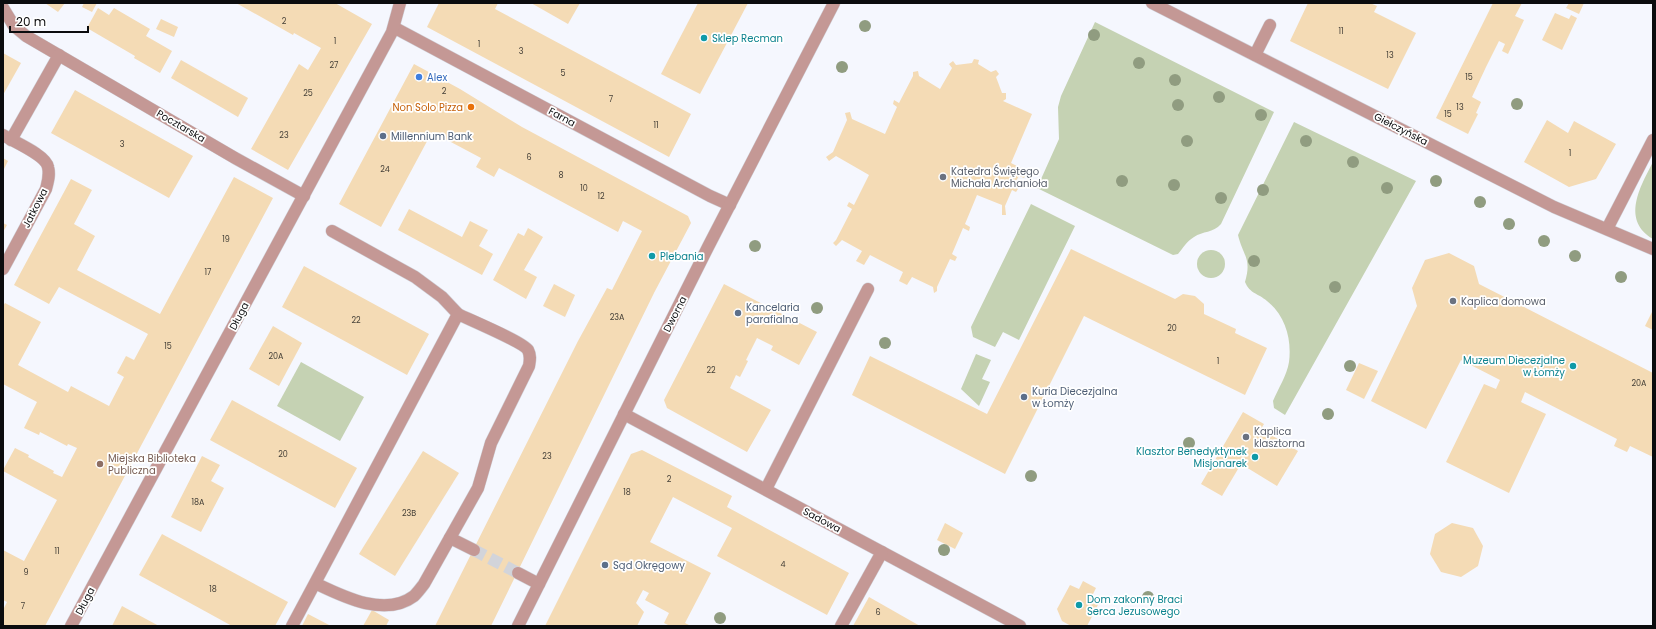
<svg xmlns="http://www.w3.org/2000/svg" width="1656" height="629" font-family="Poppins,sans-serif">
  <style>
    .green { fill: #c5d2b3 }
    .building { fill: #f4dbb5 }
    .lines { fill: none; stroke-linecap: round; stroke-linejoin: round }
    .minor-tunnel { stroke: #d2d4da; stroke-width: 12; stroke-dasharray: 12 6; stroke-linecap: butt }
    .minor-casing { stroke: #d0d1d8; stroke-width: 13 }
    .minor { stroke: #c49895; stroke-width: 12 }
    .tree { fill: #909c80 }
    .culture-dot { fill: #0f9aa8; stroke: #fff; stroke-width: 1.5 }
    .shop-dot { fill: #3f7fe0; stroke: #fff; stroke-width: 1.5 }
    .food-dot { fill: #e8710a; stroke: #fff; stroke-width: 1.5 }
    .service-dot { fill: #5c6f8a; stroke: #fff; stroke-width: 1.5 }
    .worship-dot { fill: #6b7280; stroke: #fff; stroke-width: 1.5 }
    .education-dot { fill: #8d6e63; stroke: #fff; stroke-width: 1.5 }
    .labels { text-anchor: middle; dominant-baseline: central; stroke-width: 3.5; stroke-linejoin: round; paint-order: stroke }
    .number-label { font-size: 8px; fill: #454038 }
    .culture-label { font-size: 10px; fill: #0d838f; stroke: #fff; text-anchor: start }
    .shop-label { font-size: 10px; fill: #366cbe; stroke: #fff; text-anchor: start }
    .food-label { font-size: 10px; fill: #c56008; stroke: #fff; text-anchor: end }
    .street-label { font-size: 10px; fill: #0b0c0e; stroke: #fff }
    .service-label { font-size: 10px; fill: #4e5e75; stroke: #fff; text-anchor: start }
    .worship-label { font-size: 10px; fill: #5b616d; stroke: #fff; text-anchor: start }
    .education-label { font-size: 10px; fill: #785e54; stroke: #fff; text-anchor: start }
  </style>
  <rect width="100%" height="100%" fill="#f5f7fe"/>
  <g class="green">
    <path d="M1095 22 1274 112 1221 224C1213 233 1203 231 1194 237 1187 241 1183 248 1178 254L1173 255 1037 188 1059 139 1058 107 1061 96Z"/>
    <path d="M1294 122 1416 181 1285 415 1274 408 1273 401C1278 389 1287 375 1289 362 1292 339 1285 315 1267 301 1258 293 1250 294 1245 282 1252 258 1243 256 1238 235Z"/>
    <path d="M1653 162V239C1621 220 1640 187 1653 162Z"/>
    <path d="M1031 204 1075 226 1019 340 1003 332 995 347 973 337 971 327Z"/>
    <circle cx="1211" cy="264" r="14"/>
    <path d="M976 354 991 360 982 379 990 382 979 406 961 389Z"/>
    <path d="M301 362 364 397 340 441 277 406Z"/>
  </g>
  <g class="building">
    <path d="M45 3H65L58 12Z"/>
    <path d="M84 3H97L92 12 82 7Z"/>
    <path d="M236 3H335L372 24 288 170 251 149 299 64 308 70 321 48 294 33 293 35Z"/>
    <path d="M439 3H498L495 9 691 114 669 157 427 27Z"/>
    <path d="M531 3H580L568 24Z"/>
    <path d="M698 3H748L700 94 661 74Z"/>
    <path d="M1308 3H1370L1377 6 1374 12 1416 33 1388 89 1290 41Z"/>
    <path d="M1493 3H1522L1515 16 1524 20 1508 54 1502 51 1505 44 1499 41 1486 67 1472 97 1481 102 1476 113 1478 114 1468 134 1436 118Z"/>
    <path d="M1569 3H1584L1579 14 1566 8Z"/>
    <path d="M98 8 109 15 114 8 150 29 146 36 172 51 160 73 134 58 135 56 87 28Z"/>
    <path d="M1555 13 1569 19 1571 15 1577 18 1562 50 1542 40Z"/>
    <path d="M161 19 178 27 174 37 156 29Z"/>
    <path d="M3 53 21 63 3 95Z"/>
    <path d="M974 59 979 60 978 64 991 72 996 70 999 74 996 77 1002 93H1006V99L1003 101 1032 114 1011 163 1021 168 1020 171 1026 174 1024 178 1019 176 1013 186 1018 189 1016 192 1012 190 1005 206 1006 215H1002V205L977 195 965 224 970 227 969 231 963 228 952 254 957 257 955 261 950 259 937 287V291L934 293 933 287 912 277 907 285 899 281 903 272 870 255 864 265 856 261 862 251 842 240 836 246 833 243 836 240 852 209 847 206 849 202 854 205 869 175 836 156 829 161 826 157 833 152 847 120 845 113 850 112 852 119 885 134 897 107 893 104 894 100 899 103 913 76V72L918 71 919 76 940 89 952 68 949 64 953 61 956 65 972 63Z"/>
    <path d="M181 60 248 98 238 117 171 78Z"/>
    <path d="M414 64 460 89 522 127 688 216 691 223 654 293 491 626H435L578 341 607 288 612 290 642 231 623 221 618 232 499 168 494 177 476 167 481 158 432 132 381 227 339 204Z"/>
    <path d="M75 90 193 156 169 198 51 133Z"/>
    <path d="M1547 120 1568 133 1574 121 1616 144 1596 179 1569 187 1524 162Z"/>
    <path d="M3 158 8 161 3 171Z"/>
    <path d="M234 177 273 198 45 626H3V610L7 602 3 600V550L24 561 57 500 3 471V470L15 448 29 455 28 457 54 471 53 473 62 477 77 448 68 444 67 446 40 432 39 435 24 428 37 402 3 384V306L5 303 41 322 18 365 68 392 71 386 109 406 124 377 117 373 126 356 134 360 148 334 59 287 49 304 14 285 71 179 92 190 74 224 95 236 77 270 160 314Z"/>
    <path d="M409 209 462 237 470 221 488 230 479 246 493 254 482 275 398 230Z"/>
    <path d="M3 223 7 225 3 232Z"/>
    <path d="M528 228 543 237 524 270 537 277 526 299 493 280 518 233 524 236Z"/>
    <path d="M1071 249 1175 299 1183 294 1195 296 1204 304V314L1236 329 1235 333 1267 348 1245 395 1084 316 1005 474 852 395 870 356 987 414Z"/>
    <path d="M1449 253 1474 266 1479 284 1653 373V457L1630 446 1627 452 1614 446 1617 439 1525 392 1521 402 1546 414 1509 493 1446 462 1484 384 1496 389 1500 380 1461 360 1426 429 1371 401 1417 306 1412 288 1425 260Z"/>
    <path d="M304 266 429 334 407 375 282 307Z"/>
    <path d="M554 284 575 295 565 317 543 306Z"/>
    <path d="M724 284 817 332 799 365 771 350 773 346 757 338 746 360 748 361 740 377 736 375 730 388 771 410 747 452 667 408 664 400Z"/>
    <path d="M1653 310V330L1645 326Z"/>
    <path d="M273 326 302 343 279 386 249 369Z"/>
    <path d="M1359 363 1378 371 1364 399 1346 390Z"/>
    <path d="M232 400 357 468 335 508 210 440Z"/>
    <path d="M1243 412 1264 424 1261 429 1298 451 1277 486 1241 464 1222 496 1201 484Z"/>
    <path d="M642 450 732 496 727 507 849 573 827 615 717 556 732 528 673 497 650 542 711 573 685 623 691 626H670L664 623 669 613 645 600 649 593 643 590 636 603 644 612 637 626H545L631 454Z"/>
    <path d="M423 451 459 473 395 576 359 554Z"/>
    <path d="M202 456 220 465 211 481 224 488 201 532 171 517Z"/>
    <path d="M945 523 963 533 955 549 937 540Z"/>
    <path d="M1452 523 1473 528 1483 546 1478 566 1461 577 1441 572 1430 554 1435 534Z"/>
    <path d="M162 534 288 602 275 626H232L139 575Z"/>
    <path d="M1083 581 1096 588 1092 596 1100 601 1087 626H1071L1062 621 1057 609 1070 585 1079 589Z"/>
    <path d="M869 597 920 626H853Z"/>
    <path d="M122 606 159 626H112Z"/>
    <path d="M372 610 389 620 386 626H363Z"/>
    <path d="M308 614 331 626H302Z"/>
  </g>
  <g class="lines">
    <path class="minor-tunnel" d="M474 550 518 573"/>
    <g class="minor-casing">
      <g id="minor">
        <path d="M1152 3 1554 207 1653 249"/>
        <path d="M3 8 14 26 26 36 235 158 304 196"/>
        <path d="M395 28 710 196 730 205"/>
        <path d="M1255 55 1270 25"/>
        <path d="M3 135C14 142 46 155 48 167 50 175 48 181 46 189L3 269"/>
        <path d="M11 140 59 55"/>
        <path d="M1607 229 1653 140"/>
        <path d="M332 231 415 277 442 297 458 314"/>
        <path d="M624 414 1020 626"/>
        <path d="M766 489 868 289"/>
        <path d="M450 538 474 550"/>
        <path d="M518 573 539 584"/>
        <path d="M71 626 392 32 400 3"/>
        <path d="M292 626 315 583C342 596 385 618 414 596 417 593 421 588 424 584L478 488 491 443 529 366C530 360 531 356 528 350 523 342 470 320 458 314L315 583"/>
        <path d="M518 626 708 247 834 3"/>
        <path d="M841 626 882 552"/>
      </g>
    </g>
    <use href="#minor" class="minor"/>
  </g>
  <g class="tree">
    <circle cx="865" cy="26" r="6"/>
    <circle cx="1094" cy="35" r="6"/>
    <circle cx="1139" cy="63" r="6"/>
    <circle cx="842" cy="67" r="6"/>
    <circle cx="1175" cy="80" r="6"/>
    <circle cx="1219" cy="97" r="6"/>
    <circle cx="1517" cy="104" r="6"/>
    <circle cx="1178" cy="105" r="6"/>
    <circle cx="1261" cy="115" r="6"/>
    <circle cx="1187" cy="141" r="6"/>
    <circle cx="1306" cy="141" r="6"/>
    <circle cx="1353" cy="162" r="6"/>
    <circle cx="1122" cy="181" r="6"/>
    <circle cx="1436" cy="181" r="6"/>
    <circle cx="1174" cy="185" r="6"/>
    <circle cx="1387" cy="188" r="6"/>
    <circle cx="1263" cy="190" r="6"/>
    <circle cx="1221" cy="198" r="6"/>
    <circle cx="1480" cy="202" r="6"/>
    <circle cx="1509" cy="224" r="6"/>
    <circle cx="1544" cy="241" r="6"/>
    <circle cx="755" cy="246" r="6"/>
    <circle cx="1575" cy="256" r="6"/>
    <circle cx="1254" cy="261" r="6"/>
    <circle cx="1621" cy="277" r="6"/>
    <circle cx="1335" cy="287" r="6"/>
    <circle cx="817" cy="308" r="6"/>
    <circle cx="885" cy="343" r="6"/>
    <circle cx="1350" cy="366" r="6"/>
    <circle cx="1328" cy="414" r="6"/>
    <circle cx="1189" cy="443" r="6"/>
    <circle cx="1031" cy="476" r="6"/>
    <circle cx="944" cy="550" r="6"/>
    <circle cx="1148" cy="597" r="6"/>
    <circle cx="720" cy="618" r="6"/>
  </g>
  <g class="culture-dot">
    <circle cx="704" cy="38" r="4"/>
    <circle cx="652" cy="256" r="4"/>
    <circle cx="1573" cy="366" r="4"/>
    <circle cx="1255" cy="457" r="4"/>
    <circle cx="1079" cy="605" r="4"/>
  </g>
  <circle class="shop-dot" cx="419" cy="77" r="4"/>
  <circle class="food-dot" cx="471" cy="107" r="4"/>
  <g class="service-dot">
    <circle cx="383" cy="136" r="4"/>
    <circle cx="738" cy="313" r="4"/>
    <circle cx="1024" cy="397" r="4"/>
    <circle cx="605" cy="565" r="4"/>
  </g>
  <g class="worship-dot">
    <circle cx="943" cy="177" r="4"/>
    <circle cx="1453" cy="301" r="4"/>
    <circle cx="1246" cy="437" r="4"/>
  </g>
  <circle class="education-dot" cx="100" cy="464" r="4"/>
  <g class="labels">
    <g class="number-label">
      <text x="284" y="21">2</text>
      <text x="1341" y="31">11</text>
      <text x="335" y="41">1</text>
      <text x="479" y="44">1</text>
      <text x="521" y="51">3</text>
      <text x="1390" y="55">13</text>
      <text x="334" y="65">27</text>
      <text x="563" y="73">5</text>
      <text x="1469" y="77">15</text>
      <text x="444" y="91">2</text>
      <text x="308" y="93">25</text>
      <text x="611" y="99">7</text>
      <text x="1460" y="107">13</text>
      <text x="1448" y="114">15</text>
      <text x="656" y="125">11</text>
      <text x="284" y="135">23</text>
      <text x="122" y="144">3</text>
      <text x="1570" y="153">1</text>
      <text x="529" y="157">6</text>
      <text x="385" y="169">24</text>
      <text x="561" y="175">8</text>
      <text x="584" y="188">10</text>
      <text x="601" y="196">12</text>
      <text x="226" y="239">19</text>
      <text x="208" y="272">17</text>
      <text x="617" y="317">23A</text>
      <text x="356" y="320">22</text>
      <text x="1172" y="328">20</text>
      <text x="168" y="346">15</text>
      <text x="276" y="356">20A</text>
      <text x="1218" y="361">1</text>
      <text x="711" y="370">22</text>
      <text x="1639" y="383">20A</text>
      <text x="283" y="454">20</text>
      <text x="547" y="456">23</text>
      <text x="669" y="479">2</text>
      <text x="627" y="492">18</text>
      <text x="198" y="502">18A</text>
      <text x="409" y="513">23B</text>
      <text x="57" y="551">11</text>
      <text x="783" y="564">4</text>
      <text x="26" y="572">9</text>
      <text x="213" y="589">18</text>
      <text x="23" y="606">7</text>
      <text x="878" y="612">6</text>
    </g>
    <g class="culture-label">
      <text x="712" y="38">Sklep Recman</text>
      <text x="660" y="256">Plebania</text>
      <text x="1565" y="360" text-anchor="end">Muzeum Diecezjalne<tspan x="1565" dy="12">w Łomży</tspan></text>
      <text x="1247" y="451" text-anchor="end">Klasztor Benedyktynek<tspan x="1247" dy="12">Misjonarek</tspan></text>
      <text x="1087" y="599">Dom zakonny Braci<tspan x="1087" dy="12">Serca Jezusowego</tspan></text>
    </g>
    <g class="shop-label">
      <text x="427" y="77">Alex</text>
    </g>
    <g class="food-label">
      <text x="463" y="107">Non Solo Pizza</text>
    </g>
    <g class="street-label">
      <text transform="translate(562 117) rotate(28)">Farna</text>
      <text transform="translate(181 126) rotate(30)">Pocztarska</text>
      <text transform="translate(1401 129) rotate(27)">Giełczyńska</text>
      <text transform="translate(35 208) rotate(-63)">Jatkowa</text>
      <text transform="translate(675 314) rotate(-63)">Dworna</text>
      <text transform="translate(239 316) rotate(-62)">Długa</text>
      <text transform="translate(822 520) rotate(28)">Sadowa</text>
      <text transform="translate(85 601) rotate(-62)">Długa</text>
    </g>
    <g class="service-label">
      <text x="391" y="136">Millennium Bank</text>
      <text x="746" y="307">Kancelaria<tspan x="746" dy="12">parafialna</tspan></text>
      <text x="1032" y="391">Kuria Diecezjalna<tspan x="1032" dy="12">w Łomży</tspan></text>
      <text x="613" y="565">Sąd Okręgowy</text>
    </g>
    <g class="worship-label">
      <text x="951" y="171">Katedra Świętego<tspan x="951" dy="12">Michała Archanioła</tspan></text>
      <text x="1461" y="301">Kaplica domowa</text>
      <text x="1254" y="431">Kaplica<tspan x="1254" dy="12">klasztorna</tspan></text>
    </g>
    <g class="education-label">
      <text x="108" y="458">Miejska Biblioteka<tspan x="108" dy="12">Publiczna</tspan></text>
    </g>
  </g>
  <rect width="1656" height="629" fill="none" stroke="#0b0c0e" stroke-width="8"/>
  <path d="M10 26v6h78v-6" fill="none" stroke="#0b0c0e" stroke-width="2"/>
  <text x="16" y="26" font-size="12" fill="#0b0c0e" stroke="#ffffff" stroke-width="3" paint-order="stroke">20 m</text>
</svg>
